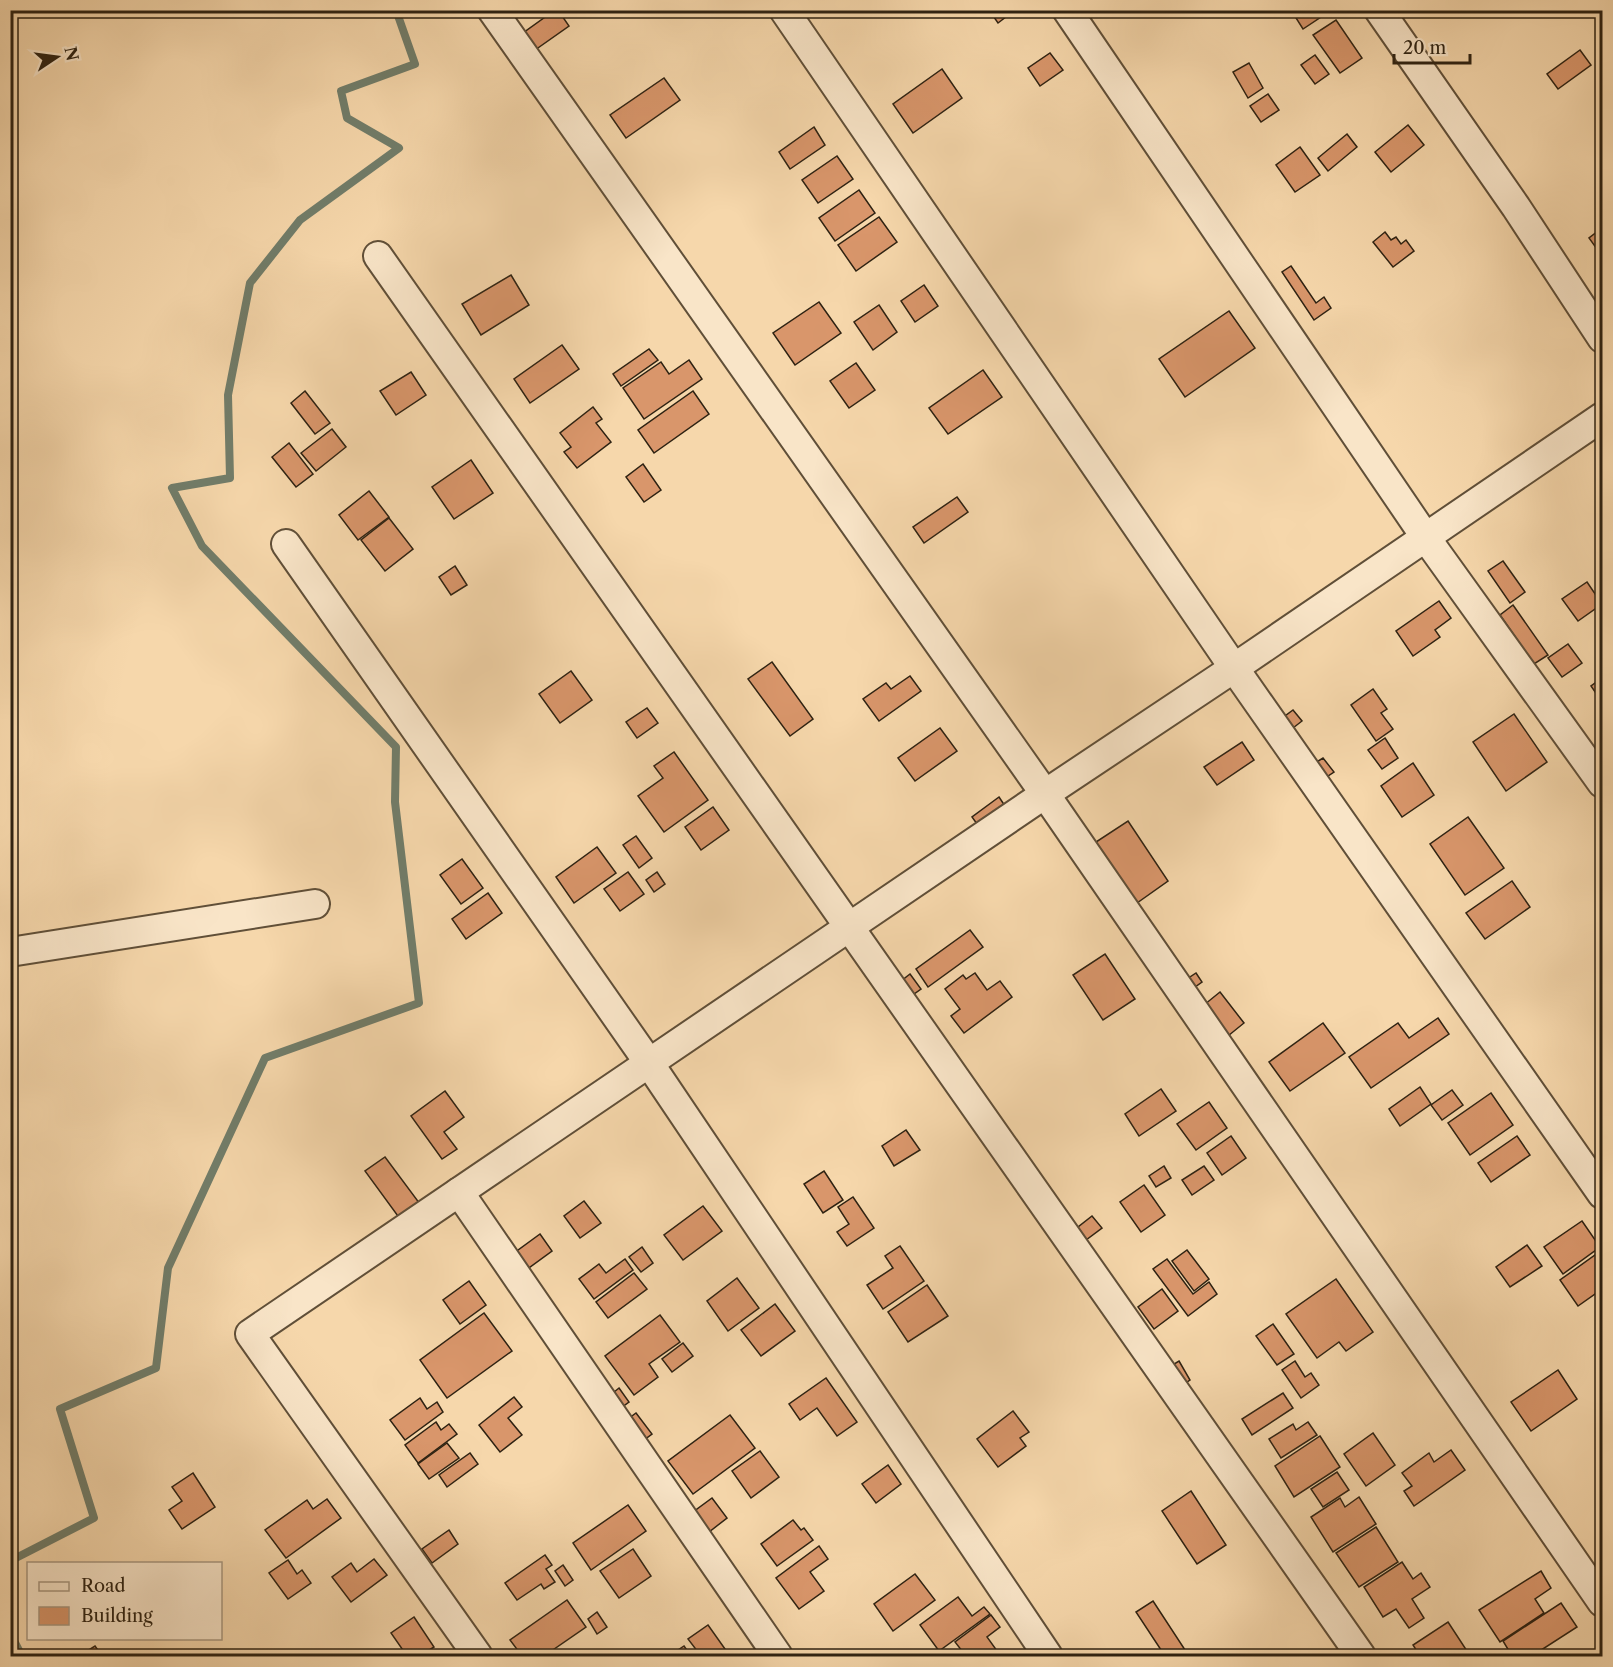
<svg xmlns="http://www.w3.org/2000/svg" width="1613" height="1667" font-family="'Libre Caslon Text',serif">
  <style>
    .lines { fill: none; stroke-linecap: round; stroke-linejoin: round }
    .stream { stroke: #717d6a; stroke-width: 8 }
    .building { fill: #d9966b; stroke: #2e2212; stroke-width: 1.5 }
    .street-casing { stroke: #604f38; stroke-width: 32 }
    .street { stroke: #f9e5c8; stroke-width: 28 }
  </style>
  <rect width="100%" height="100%" fill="#f6d7ab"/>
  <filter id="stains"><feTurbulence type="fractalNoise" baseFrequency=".00333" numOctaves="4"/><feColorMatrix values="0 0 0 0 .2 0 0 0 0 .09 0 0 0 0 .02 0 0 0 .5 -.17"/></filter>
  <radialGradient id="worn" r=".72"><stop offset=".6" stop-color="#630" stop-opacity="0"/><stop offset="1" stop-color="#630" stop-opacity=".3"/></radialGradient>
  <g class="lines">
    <g class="stream">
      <path d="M10 1561 94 1518 60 1409 156 1368 168 1268 265 1058 419 1003 395 802 396 747 202 546 172 488 230 478 228 395 250 283 300 220 399 148 347 118 341 91 415 64 396 10"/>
      <path d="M10 1633 22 1656"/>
    </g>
  </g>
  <g class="building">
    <path d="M555 10H558L569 26 535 50 523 33Z"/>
    <path d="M989 10H1015L998 23Z"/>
    <path d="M1291 10H1330V11L1303 29Z"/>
    <path d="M1336 20 1362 58 1340 73 1313 35Z"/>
    <path d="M1580 50 1591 65 1558 89 1547 74Z"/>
    <path d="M1050 53 1063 70 1040 86 1028 68Z"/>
    <path d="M1315 55 1329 74 1315 84 1301 65Z"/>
    <path d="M1249 63 1263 88 1248 98 1233 72Z"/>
    <path d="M942 69 962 98 913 133 893 104Z"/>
    <path d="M664 78 680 100 626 138 610 115Z"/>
    <path d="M1268 94 1279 110 1261 122 1250 106Z"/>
    <path d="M1408 125 1424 145 1391 172 1375 152Z"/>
    <path d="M814 127 825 145 790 169 779 152Z"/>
    <path d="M1347 134 1357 147 1328 171 1318 158Z"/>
    <path d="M1300 147 1320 175 1295 192 1276 165Z"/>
    <path d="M837 156 853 179 818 203 802 180Z"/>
    <path d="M859 190 875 213 835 241 819 218Z"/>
    <path d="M879 217 897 242 856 271 838 245Z"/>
    <path d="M1602 228V256L1589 238Z"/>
    <path d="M1385 232 1391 240 1396 237 1401 244 1406 240 1414 251 1393 267 1373 242Z"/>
    <path d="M1291 266 1316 303 1324 297 1331 308 1314 320 1282 272Z"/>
    <path d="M511 275 529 305 481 335 462 304Z"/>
    <path d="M924 285 938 306 915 322 901 301Z"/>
    <path d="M819 302 841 333 795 365 773 333Z"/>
    <path d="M879 305 897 332 873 350 854 322Z"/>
    <path d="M1229 311 1255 348 1185 397 1159 359Z"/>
    <path d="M562 345 579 369 530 403 514 379Z"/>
    <path d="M649 349 658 360 621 386 613 374Z"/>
    <path d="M689 360 702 379 644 419 623 388 661 362 669 374Z"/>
    <path d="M856 363 875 390 849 408 830 381Z"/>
    <path d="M983 370 1002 397 948 434 929 408Z"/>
    <path d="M411 372 426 395 396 415 380 391Z"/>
    <path d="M305 391 330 423 315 434 291 403Z"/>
    <path d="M693 391 709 414 654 453 638 430Z"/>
    <path d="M593 407 602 419 596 423 611 442 577 468 564 452 571 447 560 433Z"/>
    <path d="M332 429 346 447 316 471 301 453Z"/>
    <path d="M289 443 313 474 296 487 272 457Z"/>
    <path d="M471 460 493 493 454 519 432 487Z"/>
    <path d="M643 464 661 490 644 502 626 477Z"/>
    <path d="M369 491 389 517 358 540 339 515Z"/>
    <path d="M957 497 968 512 924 543 913 527Z"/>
    <path d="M389 518 413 549 385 571 361 540Z"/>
    <path d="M1503 561 1525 592 1510 603 1488 571Z"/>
    <path d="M455 566 467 585 451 595 439 577Z"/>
    <path d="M1587 582 1602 604 1578 621 1562 599Z"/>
    <path d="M1439 601 1451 618 1435 630 1440 637 1413 656 1396 631Z"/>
    <path d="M1513 605 1548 655 1534 664 1500 615Z"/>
    <path d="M1568 644 1582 663 1562 677 1548 658Z"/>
    <path d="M772 662 813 719 790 736 748 679Z"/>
    <path d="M571 671 592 700 560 723 539 694Z"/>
    <path d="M910 676 921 691 879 721 863 699 886 683 891 689Z"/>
    <path d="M1602 678V702L1591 686Z"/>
    <path d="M1373 689 1387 709 1381 713 1393 729 1376 741 1351 705Z"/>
    <path d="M647 708 658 723 637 738 626 722Z"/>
    <path d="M1293 710 1302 721 1293 728 1285 716Z"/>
    <path d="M1514 714 1547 762 1506 791 1473 742Z"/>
    <path d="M940 728 957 751 915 781 898 758Z"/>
    <path d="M1385 738 1398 758 1382 769 1368 750Z"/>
    <path d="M1242 742 1254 760 1217 785 1204 767Z"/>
    <path d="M674 752 708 800 664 832 638 796 663 778 654 766Z"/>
    <path d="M1323 758 1334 772 1325 778 1315 763Z"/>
    <path d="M1413 763 1434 795 1402 817 1381 786Z"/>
    <path d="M999 797 1009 812 982 831 972 817Z"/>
    <path d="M713 807 729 830 701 850 685 827Z"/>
    <path d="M1468 817 1504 868 1465 895 1430 844Z"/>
    <path d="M1128 821 1168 881 1137 903 1096 842Z"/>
    <path d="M636 836 652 858 639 868 623 845Z"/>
    <path d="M597 847 616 873 574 903 556 877Z"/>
    <path d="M462 859 483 888 461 904 440 875Z"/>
    <path d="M628 872 644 894 620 911 604 889Z"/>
    <path d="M657 872 665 884 654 892 646 880Z"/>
    <path d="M1512 881 1530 907 1485 939 1466 913Z"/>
    <path d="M488 893 502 913 466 939 452 919Z"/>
    <path d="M970 930 983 947 928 987 916 969Z"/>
    <path d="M1105 954 1135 999 1103 1020 1073 975Z"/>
    <path d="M975 973 987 990 1000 981 1012 997 964 1033 951 1016 960 1009 945 989 963 975 966 979Z"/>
    <path d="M1196 973 1202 982 1188 992 1181 983Z"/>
    <path d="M910 974 921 989 907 999 896 985Z"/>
    <path d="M1220 992 1244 1023 1223 1040 1199 1009Z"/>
    <path d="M1438 1018 1449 1034 1371 1088 1349 1057 1398 1023 1409 1038Z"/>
    <path d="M1323 1023 1345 1053 1290 1091 1269 1062Z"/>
    <path d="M1420 1087 1431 1104 1400 1126 1389 1109Z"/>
    <path d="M1161 1089 1176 1111 1139 1136 1125 1114Z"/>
    <path d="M1452 1090 1463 1105 1442 1120 1431 1105Z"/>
    <path d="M445 1091 464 1117 444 1132 457 1149 442 1159 411 1116Z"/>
    <path d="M1491 1093 1513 1125 1470 1155 1448 1123Z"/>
    <path d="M1209 1102 1227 1128 1196 1150 1177 1124Z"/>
    <path d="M906 1130 920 1150 894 1166 882 1146Z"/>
    <path d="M1231 1136 1246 1158 1222 1175 1207 1153Z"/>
    <path d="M1517 1136 1530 1155 1491 1182 1478 1163Z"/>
    <path d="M385 1157 423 1208 403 1223 365 1171Z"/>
    <path d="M1164 1166 1171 1178 1156 1187 1149 1176Z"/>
    <path d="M1204 1166 1214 1180 1192 1195 1182 1180Z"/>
    <path d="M824 1171 843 1200 823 1213 804 1184Z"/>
    <path d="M1144 1185 1165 1215 1141 1232 1120 1202Z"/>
    <path d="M853 1197 874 1228 847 1246 837 1232 849 1224 838 1207Z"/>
    <path d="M584 1201 601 1223 580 1238 564 1216Z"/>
    <path d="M703 1206 722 1231 683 1260 664 1235Z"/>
    <path d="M1092 1216 1102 1228 1082 1243 1073 1231Z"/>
    <path d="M1582 1221 1600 1247 1563 1274 1544 1247Z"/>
    <path d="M540 1234 552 1251 522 1273 510 1256Z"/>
    <path d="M1527 1245 1542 1266 1510 1287 1496 1267Z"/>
    <path d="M900 1246 924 1281 883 1309 867 1285 893 1268 885 1256Z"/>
    <path d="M642 1247 653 1263 641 1272 629 1257Z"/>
    <path d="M1187 1250 1209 1279 1194 1291 1172 1261Z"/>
    <path d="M1602 1250V1289L1578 1306 1560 1280Z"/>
    <path d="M625 1259 633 1270 594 1299 579 1279 599 1264 606 1273Z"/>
    <path d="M1167 1259 1193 1294 1209 1282 1217 1294 1188 1316 1153 1269Z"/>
    <path d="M634 1273 647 1289 608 1318 596 1302Z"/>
    <path d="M737 1278 759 1308 728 1331 707 1301Z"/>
    <path d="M1336 1279 1373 1332 1346 1351 1339 1342 1317 1358 1286 1314Z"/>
    <path d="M469 1281 486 1305 460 1324 443 1300Z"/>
    <path d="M927 1285 948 1316 908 1342 888 1312Z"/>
    <path d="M1162 1289 1178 1311 1154 1329 1138 1307Z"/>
    <path d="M775 1304 795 1331 761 1356 741 1330Z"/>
    <path d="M484 1313 512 1351 447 1398 420 1360Z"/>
    <path d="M660 1315 680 1342 649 1364 658 1377 634 1395 605 1356Z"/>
    <path d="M1273 1324 1294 1354 1277 1365 1256 1336Z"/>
    <path d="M683 1343 693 1356 672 1372 662 1359Z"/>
    <path d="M1179 1361 1190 1380 1178 1388 1166 1369Z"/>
    <path d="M1295 1361 1305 1377 1311 1373 1319 1385 1301 1398 1282 1370Z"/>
    <path d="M1558 1370 1577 1399 1531 1431 1511 1402Z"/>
    <path d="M826 1378 857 1422 837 1436 817 1408 800 1420 789 1404Z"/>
    <path d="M619 1388 629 1402 618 1410 608 1397Z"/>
    <path d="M1283 1393 1293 1408 1252 1435 1242 1419Z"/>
    <path d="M514 1397 522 1407 508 1418 522 1435 500 1452 479 1425Z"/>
    <path d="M420 1398 427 1409 437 1402 443 1412 405 1440 390 1420Z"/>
    <path d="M1013 1411 1029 1432 1020 1438 1026 1446 998 1467 977 1439Z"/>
    <path d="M636 1413 652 1434 640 1443 624 1422Z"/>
    <path d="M730 1415 755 1448 693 1494 668 1461Z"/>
    <path d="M436 1422 441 1430 449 1424 457 1434 418 1463 405 1445Z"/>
    <path d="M1308 1422 1317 1435 1281 1458 1269 1439 1293 1424 1296 1430Z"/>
    <path d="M1373 1433 1395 1465 1366 1486 1344 1454Z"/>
    <path d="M1320 1436 1340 1467 1294 1497 1275 1466Z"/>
    <path d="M447 1443 459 1458 429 1479 418 1464Z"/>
    <path d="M1451 1450 1465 1470 1414 1506 1404 1491 1412 1486 1402 1473 1429 1453 1434 1462Z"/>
    <path d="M760 1451 779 1477 751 1498 732 1471Z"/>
    <path d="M470 1453 478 1464 447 1487 439 1475Z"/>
    <path d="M888 1465 901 1484 876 1503 862 1484Z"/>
    <path d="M1337 1472 1349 1490 1323 1507 1311 1489Z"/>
    <path d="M193 1473 215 1507 182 1529 169 1510 182 1501 172 1487Z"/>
    <path d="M1191 1491 1226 1545 1197 1564 1162 1511Z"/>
    <path d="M1359 1497 1376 1524 1333 1552 1311 1517 1340 1498 1345 1507Z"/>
    <path d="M712 1498 727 1518 704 1536 689 1515Z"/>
    <path d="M327 1499 341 1518 286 1558 265 1530 307 1500 313 1509Z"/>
    <path d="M628 1505 646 1531 591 1570 573 1543Z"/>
    <path d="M793 1520 801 1530 804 1528 813 1540 777 1566 761 1544Z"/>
    <path d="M1376 1527 1398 1562 1359 1587 1336 1553Z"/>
    <path d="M449 1530 458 1544 432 1563 422 1549Z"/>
    <path d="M819 1546 828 1559 810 1572 824 1591 799 1609 776 1578Z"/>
    <path d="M633 1549 651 1576 619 1598 600 1571Z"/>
    <path d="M545 1555 552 1565 546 1569 555 1582 544 1589 541 1584 517 1600 505 1583Z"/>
    <path d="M374 1559 387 1575 351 1602 332 1577 351 1563 357 1572Z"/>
    <path d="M288 1560 297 1574 302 1570 311 1583 288 1599 269 1573Z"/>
    <path d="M1402 1562 1413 1579 1421 1573 1430 1587 1412 1599 1424 1618 1409 1628 1396 1609 1383 1617 1364 1587Z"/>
    <path d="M563 1565 573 1580 565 1586 555 1571Z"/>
    <path d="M1541 1571 1551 1588 1535 1599 1544 1613 1500 1642 1479 1610Z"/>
    <path d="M915 1574 935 1600 893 1631 874 1604Z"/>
    <path d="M958 1597 972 1616 984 1607 990 1614 939 1651 920 1625Z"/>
    <path d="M567 1600 586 1627 544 1656H522L510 1640Z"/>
    <path d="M1153 1601 1189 1656H1165L1136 1612Z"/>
    <path d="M1561 1603 1577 1627 1532 1656H1512L1503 1641Z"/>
    <path d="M597 1612 607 1627 597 1634 588 1619Z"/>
    <path d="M991 1615 1000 1627 987 1637 1000 1655 966 1656 955 1642Z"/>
    <path d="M414 1617 434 1647 420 1656H407L391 1633Z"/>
    <path d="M1448 1622 1467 1651 1459 1656H1420L1413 1645Z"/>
    <path d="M708 1625 730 1656H701L688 1639Z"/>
    <path d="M95 1646 102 1656H79Z"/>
    <path d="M684 1646 691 1656H669Z"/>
  </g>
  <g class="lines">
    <g class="street-casing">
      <g id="street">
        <path d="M492 10 1045 794 1602 1602"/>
        <path d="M784 10 1234 668 1602 1194"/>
        <path d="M1067 10 1426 538 1602 783"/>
        <path d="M1379 10 1516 207 1602 338"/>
        <path d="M378 256 1361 1656"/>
        <path d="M286 544 649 1063 1048 1656"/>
        <path d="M10 952 315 904"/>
        <path d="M459 1192 778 1656"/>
        <path d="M478 1656 250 1334 1045 794 1234 668 1602 417"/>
      </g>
    </g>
    <use href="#street" class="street"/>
  </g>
  <rect width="1613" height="1667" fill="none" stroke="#f6d7ab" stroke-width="36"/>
  <rect x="12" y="12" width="1589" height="1643" fill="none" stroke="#2e2212" stroke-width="3"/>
  <rect x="18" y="18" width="1577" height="1631" fill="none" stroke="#2e2212" stroke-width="1.5"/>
  <rect x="27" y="1562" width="195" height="78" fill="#f9e5c8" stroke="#a8977f" stroke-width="1.5"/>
  <rect x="39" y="1582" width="30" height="9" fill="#f9e5c8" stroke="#a8977f" stroke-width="1.5"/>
  <text x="81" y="1592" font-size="18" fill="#2e2212">Road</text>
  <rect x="39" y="1607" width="30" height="18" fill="#d9966b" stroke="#a8977f" stroke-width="1.5"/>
  <text x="81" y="1622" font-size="18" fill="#2e2212">Building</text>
  <g transform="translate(57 57) rotate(77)" stroke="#f9e5c8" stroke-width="4.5" paint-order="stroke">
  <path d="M0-4.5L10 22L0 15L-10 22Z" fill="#2e2212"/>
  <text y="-9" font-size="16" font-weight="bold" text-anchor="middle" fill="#2e2212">N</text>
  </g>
  <path d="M1394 54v9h76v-9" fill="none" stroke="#2e2212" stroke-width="3"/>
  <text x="1403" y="54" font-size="18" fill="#2e2212" stroke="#f9e5c8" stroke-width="4.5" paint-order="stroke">20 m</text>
  <rect width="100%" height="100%" filter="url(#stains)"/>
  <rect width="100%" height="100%" fill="url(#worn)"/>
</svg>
